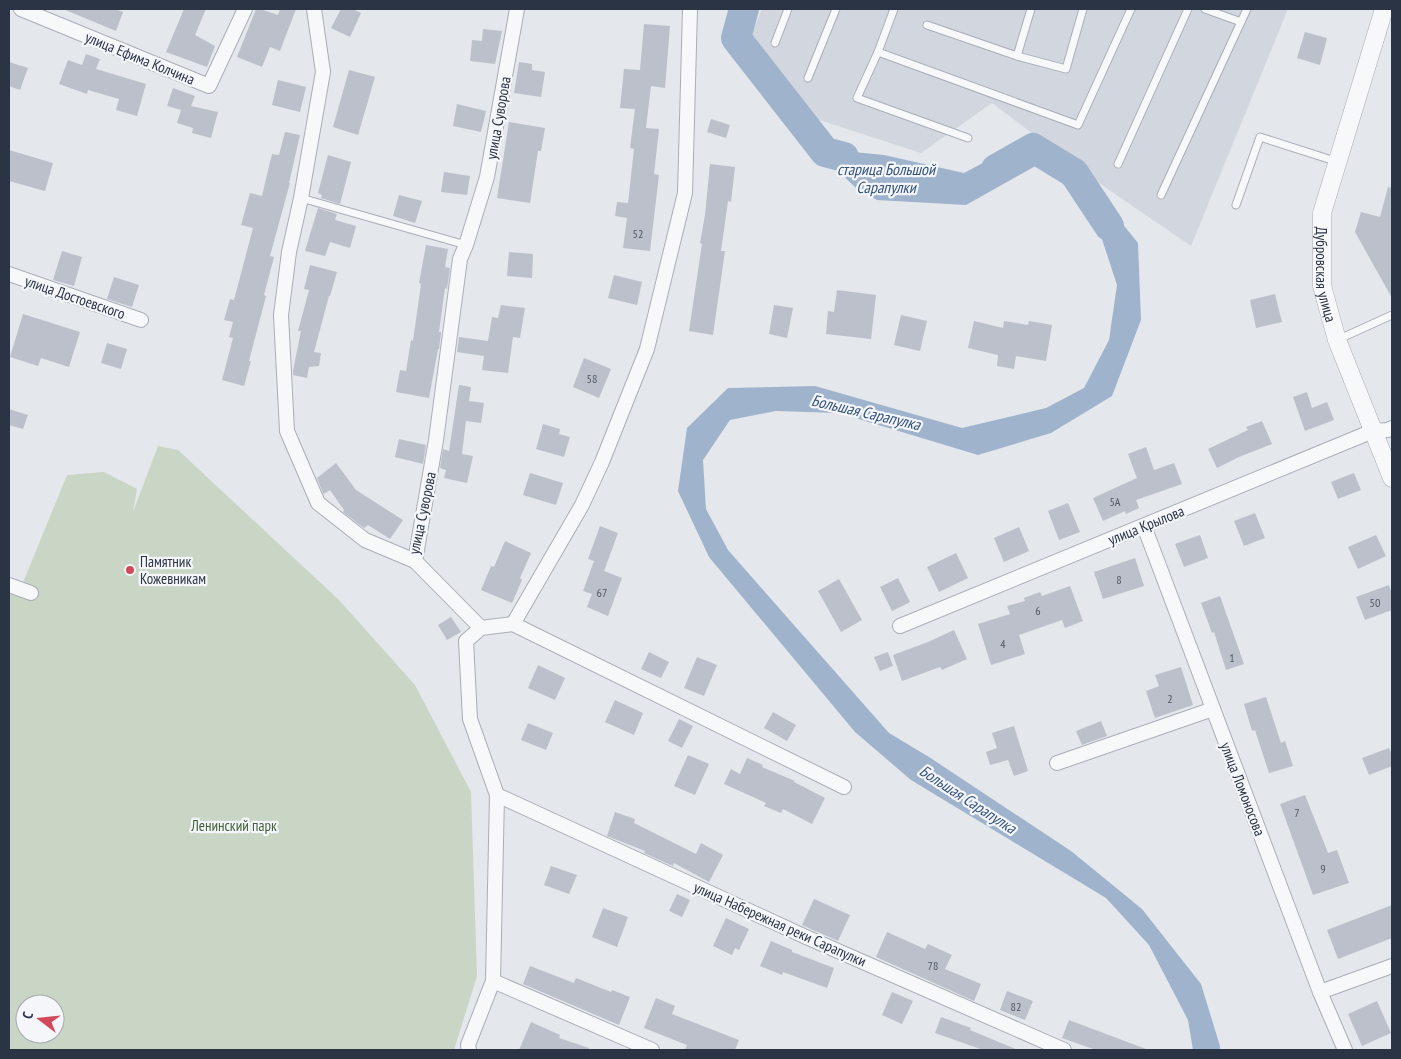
<svg xmlns="http://www.w3.org/2000/svg" width="1401" height="1059" font-family="'PT Sans Narrow',sans-serif">
  <style>
    .built { fill: #d2d6de }
    .green { fill: #c9d6c5; fill-rule: evenodd }
    .water { fill: #9fb4cc }
    .lines { fill: none; stroke-linecap: round; stroke-linejoin: round }
    .river { stroke: #9fb4cc; stroke-width: 30 }
    .building { fill: #bbc0ca }
    .service-casing { stroke: #a9aeb7; stroke-width: 9 }
    .minor-casing { stroke: #a9aeb7; stroke-width: 16 }
    .tertiary-casing { stroke: #a9aeb7; stroke-width: 19 }
    .service { stroke: #f7f8fa; stroke-width: 7 }
    .minor { stroke: #f7f8fa; stroke-width: 14 }
    .tertiary { stroke: #f7f8fa; stroke-width: 18 }
    .poi-dot { fill: #d1495b; stroke: #f4f6f9; stroke-width: 2 }
    .labels { text-anchor: middle; dominant-baseline: central; stroke-width: 4.5; stroke-linejoin: round; paint-order: stroke }
    .number-label { font-size: 12px; fill: #4f5766 }
    .street-label { font-size: 15px; fill: #2b3445; stroke: #f4f6f9 }
    .poi-label { font-size: 15px; fill: #2b3445; stroke: #f4f6f9; text-anchor: start }
    .park-label { font-size: 15px; fill: #3f6138; stroke: #f4f6f9 }
    .water-label { font-size: 16px; font-style: italic; fill: #34527a; stroke: #f4f6f9 }
  </style>
  <rect width="100%" height="100%" fill="#e4e7ec"/>
  <path class="built" d="M762 9H1288L1191 246 1096 181 992 103 921 153 795 112 752 34Z"/>
  <path class="green" d="M158 446 178 450 339 600 415 685 471 792 477 976 454 1050H9V580L22 585 67 475 104 472 137 489 133 512ZM25 1004H55V1034H25Z"/>
  <g class="water">
    <path d="M820 127 844 151 884 155 964 173 1024 141 1046 160 966 205 877 200 856 188 807 141Z"/>
    <path d="M1085 187 1117 217 1138 243 1141 320 1112 396 1051 433 978 455 839 413 776 411 730 420 703 460 706 509 728 550 889 733 929 757 1071 851 1142 909 1201 984 1220 1046V1050H1193L1188 1020 1149 945 1106 898 911 780 855 732 709 557 678 491 687 428 728 388 815 386 962 428 1046 408 1084 388 1109 340 1117 285Z"/>
  </g>
  <g class="lines">
    <g class="river">
      <path d="M744 9 736 38 825 152 844 157"/>
      <path d="M996 169 1033 148 1074 173 1109 226"/>
    </g>
  </g>
  <g class="building">
    <path d="M63 9H114L123 12 116 31Z"/>
    <path d="M184 9H206L195 35 215 46 207 67 166 52Z"/>
    <path d="M256 9H260L278 15 280 9H296L280 51 270 47 262 67 237 57Z"/>
    <path d="M341 9H353L361 13 350 37 331 28Z"/>
    <path d="M644 24 670 26 665 88 651 86 646 128 659 129 654 174 659 175 650 251 623 248 627 218 615 216 617 202 628 203 634 149 630 148 635 109 620 108 624 69 640 70Z"/>
    <path d="M483 29 502 31 495 64 470 61 472 40 482 41Z"/>
    <path d="M1305 32 1327 38 1320 65 1297 58Z"/>
    <path d="M86 54 100 59 96 69 146 84 137 116 116 110 119 99 88 90 87 94 59 84 68 60 82 65Z"/>
    <path d="M9 62 28 68 20 90 9 86Z"/>
    <path d="M519 62 532 64V70L545 72 541 97 514 93Z"/>
    <path d="M349 70 375 77 358 135 333 127Z"/>
    <path d="M278 80 306 87 300 112 272 105Z"/>
    <path d="M173 88 195 96 191 106 218 112 211 138 192 133 193 128 177 123 181 110 167 106Z"/>
    <path d="M457 104 486 111 481 132 453 126Z"/>
    <path d="M711 119 730 125 726 138 707 132Z"/>
    <path d="M509 122 545 128 541 151H538L530 203 497 198Z"/>
    <path d="M285 132 300 135 289 183H290L270 256 274 257 264 295 266 296 249 361H251L244 386 222 380 233 338 229 337 233 322 224 320 230 299 234 300 253 228 241 225 250 193 262 196 272 154 279 155Z"/>
    <path d="M9 150 53 163 45 191 9 181Z"/>
    <path d="M328 155 351 162 340 204 321 198 322 195 318 193Z"/>
    <path d="M710 164 735 167 731 202 728 201 721 251H725L713 335 689 331 702 244 700 243 705 215Z"/>
    <path d="M444 172 470 176 467 195 441 192Z"/>
    <path d="M1388 187 1392 188V298L1355 232 1361 212 1380 217Z"/>
    <path d="M399 195 422 201 415 223 393 216Z"/>
    <path d="M318 208 337 214 335 220 356 226 350 248 330 242 325 256 305 251Z"/>
    <path d="M426 245 448 249 445 267 450 268 447 289 445 288 439 332H441V334L439 349H438L429 398 396 392 400 370 406 371 411 340 413 341 421 284 419 283Z"/>
    <path d="M62 251 82 257 74 286 53 280Z"/>
    <path d="M509 252 533 254 532 278 507 276Z"/>
    <path d="M310 265 337 272 330 296H329L314 352 321 353 319 366 309 367 307 378 293 375V371L301 331H298L309 290 304 289Z"/>
    <path d="M614 275 642 282 637 305 608 298Z"/>
    <path d="M114 277 139 285 132 307 107 299Z"/>
    <path d="M837 290 876 295 871 339 826 334 828 311 834 312Z"/>
    <path d="M1275 294 1282 322 1256 328 1250 300Z"/>
    <path d="M501 305 525 308 520 338 513 337 508 373 482 370 484 356 457 352 459 337 488 341 492 317 498 318Z"/>
    <path d="M774 305 793 308 787 338 769 334Z"/>
    <path d="M23 314 80 332 69 367 41 358 38 366 10 357Z"/>
    <path d="M901 315 927 321 920 351 894 345Z"/>
    <path d="M974 321 1003 328 1004 321 1028 325 1029 321 1052 325 1046 361 1016 356 1014 369 997 366 998 355 968 348Z"/>
    <path d="M107 343 127 349 121 369 101 363Z"/>
    <path d="M584 358 611 369 599 398 573 387Z"/>
    <path d="M459 385 471 387 469 401 484 403 481 423 466 421 462 454 473 456 467 483 444 478 446 470 440 468 443 449 449 451Z"/>
    <path d="M1307 392 1312 408 1327 402 1334 420 1305 431 1293 397Z"/>
    <path d="M9 409 28 415 23 429 9 425Z"/>
    <path d="M1262 421 1272 444 1239 457 1217 468 1208 449 1248 430 1246 427Z"/>
    <path d="M543 424 560 429 559 434 570 437 564 457 536 449Z"/>
    <path d="M399 439 426 445 423 464 395 457Z"/>
    <path d="M1146 447 1154 470 1174 463 1182 484 1136 500 1139 508 1126 514 1125 511 1103 521 1093 498 1137 478 1128 454Z"/>
    <path d="M336 463 356 490 403 520 390 539 368 525 364 528 343 512 344 510 330 490 324 494 323 493 317 478Z"/>
    <path d="M530 473 563 483 556 505 523 495Z"/>
    <path d="M1354 473 1361 490 1338 499 1331 482Z"/>
    <path d="M1068 503 1080 532 1059 540 1048 511Z"/>
    <path d="M1255 513 1265 538 1244 546 1234 521Z"/>
    <path d="M600 526 618 533 604 571 622 578 608 616 587 607 592 594 583 591 594 561 588 559Z"/>
    <path d="M1019 527 1029 551 1004 562 994 538Z"/>
    <path d="M1200 535 1208 558 1184 567 1175 544Z"/>
    <path d="M1376 535 1386 556 1358 569 1348 547Z"/>
    <path d="M505 541 531 553 520 578 522 580 512 603 481 590 491 566 494 567Z"/>
    <path d="M956 553 968 578 939 592 927 567Z"/>
    <path d="M1135 558 1144 586 1103 599 1094 572Z"/>
    <path d="M898 578 910 602 892 611 880 587Z"/>
    <path d="M839 579 862 620 841 632 818 591Z"/>
    <path d="M1389 585 1392 594V610L1365 620 1356 597Z"/>
    <path d="M1070 586 1083 621 1065 628 1062 620 1019 635 1025 654 991 665 978 624 1010 614 1007 606 1025 601 1024 598 1040 592 1042 596Z"/>
    <path d="M1220 596 1244 664 1226 670 1214 632 1212 633 1201 603Z"/>
    <path d="M451 617 461 632 447 640 438 625Z"/>
    <path d="M954 630 967 659 942 670 940 667 902 681 893 655 928 642Z"/>
    <path d="M649 652 669 662 661 678 641 669Z"/>
    <path d="M888 652 893 666 880 671 874 657Z"/>
    <path d="M697 657 717 665 704 696 684 688Z"/>
    <path d="M538 665 565 678 555 700 528 688Z"/>
    <path d="M1181 667 1193 705 1155 718 1146 691 1159 686 1155 675Z"/>
    <path d="M1266 697 1281 743 1285 741 1293 766 1269 773 1255 730 1252 731 1244 704Z"/>
    <path d="M615 700 643 713 634 735 605 722Z"/>
    <path d="M773 712 796 725 787 741 764 728Z"/>
    <path d="M679 719 693 726 682 748 668 741Z"/>
    <path d="M1101 721 1107 736 1082 745 1076 731Z"/>
    <path d="M528 723 553 733 546 750 521 740Z"/>
    <path d="M1014 726 1028 771 1014 776 1008 760 990 765 986 752 997 748 992 733Z"/>
    <path d="M1389 748 1392 755V766L1369 775 1362 758Z"/>
    <path d="M688 755 709 764 695 795 674 786Z"/>
    <path d="M747 758 763 765 762 767 795 781 794 782 825 798 812 824 783 809 781 813 764 806 766 803 724 784 731 769 740 774Z"/>
    <path d="M1305 795 1328 853 1337 850 1349 883 1313 895 1280 804Z"/>
    <path d="M615 812 635 819 634 823 696 854 701 843 723 855 709 882 674 863 673 866 644 853 645 851 607 836Z"/>
    <path d="M551 866 577 875 569 894 544 885Z"/>
    <path d="M677 894 690 900 682 917 669 911Z"/>
    <path d="M814 899 850 915 838 941 802 925Z"/>
    <path d="M1392 905V938L1338 959 1327 930Z"/>
    <path d="M603 908 628 917 617 947 592 937Z"/>
    <path d="M726 918 749 929 739 950 735 948 732 955 713 946Z"/>
    <path d="M887 932 925 949 928 944 952 955 945 969 981 984 974 1001 876 957Z"/>
    <path d="M771 941 792 950V952L834 968 827 988 783 972 782 975 760 966Z"/>
    <path d="M530 966 574 983 576 978 611 992 612 990 630 997 619 1025 523 984Z"/>
    <path d="M1007 991 1033 1001 1025 1020 1000 1010Z"/>
    <path d="M892 992 913 1001 902 1024 882 1015Z"/>
    <path d="M656 998 675 1006 672 1014 739 1040 735 1050H685L687 1045 644 1028Z"/>
    <path d="M1377 1001 1391 1033 1362 1046 1348 1014Z"/>
    <path d="M941 1017 971 1028 970 1030 1018 1050H983L935 1033Z"/>
    <path d="M1069 1020 1146 1049V1050H1096L1062 1038Z"/>
    <path d="M531 1022 560 1035 559 1038 589 1048V1050H519Z"/>
  </g>
  <g class="lines">
    <g class="service-casing">
      <g id="service">
        <path d="M1205 9 1241 22"/>
        <path d="M927 25 1017 56 1031 9"/>
        <path d="M775 43 788 9"/>
        <path d="M878 52 894 9"/>
        <path d="M1017 56 1066 69 1083 9"/>
        <path d="M808 78 836 9"/>
        <path d="M968 138 857 98 878 52 1078 125 1131 9"/>
        <path d="M1118 164 1188 9"/>
        <path d="M1161 195 1247 9"/>
        <path d="M301 198 466 245"/>
        <path d="M1236 205 1260 137 1338 162"/>
        <path d="M1337 340 1392 315"/>
      </g>
    </g>
    <g class="minor-casing">
      <g id="minor">
        <path d="M21 9 209 86 245 9"/>
        <path d="M314 9 323 72 301 198 289 252 281 315 287 431 318 503 365 540 415 561 436 440 460 259 466 245 487 177 517 9"/>
        <path d="M9 274 141 320"/>
        <path d="M1144 526 1320 992 1345 1050"/>
        <path d="M415 561 481 628"/>
        <path d="M9 585 31 593"/>
        <path d="M513 624 844 787"/>
        <path d="M900 626 1373 431 1388 430 1392 428"/>
        <path d="M1057 763 1213 709"/>
        <path d="M497 795 806 937 1064 1050"/>
        <path d="M493 981 652 1050"/>
        <path d="M1320 992 1392 966"/>
        <path d="M469 1050 468 1045 493 981 497 795 470 719 466 641 481 628 513 624 582 505 602 462 647 349 685 193 690 9"/>
      </g>
    </g>
    <g class="tertiary-casing">
      <g id="tertiary">
        <path id="s1" d="M1384 9 1322 213V286L1337 340 1392 478"/>
      </g>
    </g>
    <use href="#service" class="service"/>
    <use href="#minor" class="minor"/>
    <use href="#tertiary" class="tertiary"/>
  </g>
  <circle class="poi-dot" cx="130" cy="570" r="5"/>
  <g class="labels">
    <g class="number-label">
      <text x="638" y="233">52</text>
      <text x="592" y="378">58</text>
      <text x="1115" y="501">5А</text>
      <text x="1119" y="579">8</text>
      <text x="602" y="592">67</text>
      <text x="1375" y="602">50</text>
      <text x="1038" y="610">6</text>
      <text x="1003" y="643">4</text>
      <text x="1232" y="657">1</text>
      <text x="1170" y="698">2</text>
      <text x="1297" y="812">7</text>
      <text x="1323" y="868">9</text>
      <text x="933" y="965">78</text>
      <text x="1016" y="1006">82</text>
    </g>
    <g class="street-label">
      <text transform="translate(140 58) rotate(22)">улица Ефима Колчина</text>
      <text transform="translate(498 118) rotate(-80)">улица Суворова</text>
      <text stroke="none"><textPath href="#s1" startOffset="275">Дубровская улица</textPath></text>
      <text transform="translate(75 297) rotate(19)">улица Достоевского</text>
      <text transform="translate(422 513) rotate(-78)">улица Суворова</text>
      <text transform="translate(1146 525) rotate(-22)">улица Крылова</text>
      <text transform="translate(1243 789) rotate(69)">улица Ломоносова</text>
      <text transform="translate(780 924) rotate(24)">улица Набережная реки Сарапулки</text>
    </g>
    <g class="poi-label">
      <text x="140" y="561">Памятник<tspan x="140" dy="17">Кожевникам</tspan></text>
    </g>
    <g class="park-label">
      <text x="234" y="825">Ленинский парк</text>
    </g>
    <g class="water-label">
      <text x="886" y="169">старица Большой<tspan x="886" dy="18">Сарапулки</tspan></text>
      <text transform="translate(866 412) rotate(13)">Большая Сарапулка</text>
      <text transform="translate(968 799) rotate(33)">Большая Сарапулка</text>
    </g>
  </g>
  <rect width="1401" height="1059" fill="none" stroke="#2b3445" stroke-width="20"/>
  <g transform="translate(40 1019) rotate(286)"><circle r="24" fill="#f4f6f9" stroke="#a4a8b1"/>
  <path d="M0-4L9 19L0 12L-9 19Z" fill="#d1495b"/>
  <text y="-8" font-size="14" font-weight="bold" text-anchor="middle" fill="#2b3445">С</text>
  </g>
</svg>
